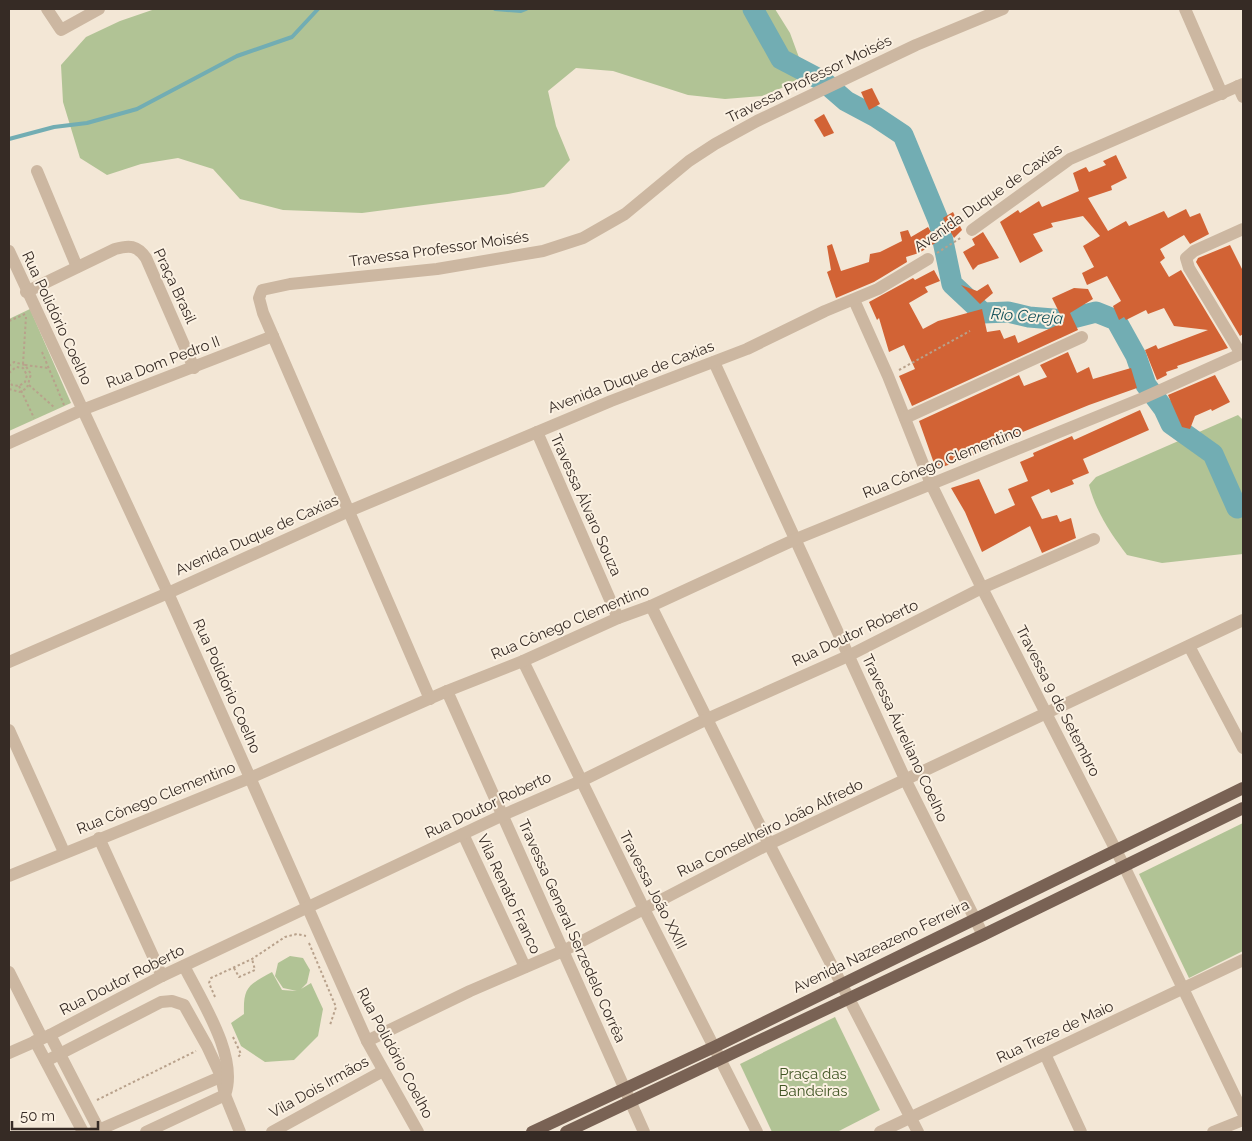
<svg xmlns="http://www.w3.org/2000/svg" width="1252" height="1141" font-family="Raleway,sans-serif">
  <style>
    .green { fill: #b1c395 }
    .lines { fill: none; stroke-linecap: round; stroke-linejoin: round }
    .stream { stroke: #72adb3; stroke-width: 4 }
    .river { stroke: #72adb3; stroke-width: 21 }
    .building { fill: #d26335 }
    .path { stroke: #b8a18b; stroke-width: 2; stroke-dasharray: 2.5 2.5; stroke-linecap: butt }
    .minor { stroke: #ccb7a1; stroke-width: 12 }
    .major { stroke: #796254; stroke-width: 12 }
    .labels { text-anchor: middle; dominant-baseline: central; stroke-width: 4; stroke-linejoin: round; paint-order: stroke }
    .street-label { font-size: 15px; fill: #362b25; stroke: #fbf1e2 }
    .park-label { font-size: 15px; fill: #425626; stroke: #fbf1e2 }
    .water-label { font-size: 16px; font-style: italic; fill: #16535b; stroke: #fbf1e2 }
  </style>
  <rect width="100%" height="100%" fill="#f3e7d6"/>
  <g class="green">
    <path d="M155 9H775L790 33 801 63 796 82 762 96 725 99 688 95 613 71 576 68 548 91 556 126 570 160 544 187 508 194 362 213 283 210 240 199 213 169 178 158 141 164 107 175 80 158 63 102 61 65 86 37 120 21Z"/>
    <path d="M30 309 71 403 9 431V319Z"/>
    <path d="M1238 415 1243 420V554L1162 563 1127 555C1111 534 1096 512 1089 485L1096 477Z"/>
    <path d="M1243 823V951L1189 978 1139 874Z"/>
    <path d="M290 956 303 958 310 970 307 983 301 989 311 983 323 1009 318 1036 294 1060 265 1062 241 1046 231 1023 244 1014C243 986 249 985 272 972L282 990 297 991 283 988 275 976 278 963Z"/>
    <path d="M835 1017 880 1110 837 1132H772L740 1064Z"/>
  </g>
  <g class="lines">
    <g class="stream">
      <path d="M495 9 521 11 526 9"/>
      <path d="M9 139 54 127 87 123 137 109 237 56 292 37 318 9"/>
    </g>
    <path class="river" d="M753 9 781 59 823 81 846 101 876 117 903 135 939 222 952 284 983 313 1008 312 1029 317 1065 320 1096 312 1116 320 1136 356 1146 385 1164 409 1171 424 1213 454 1237 508 1243 506"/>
  </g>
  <g class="building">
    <path d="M872 88 880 104 869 110 861 92Z"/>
    <path d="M824 114 834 133 824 137 814 120Z"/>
    <path d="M1116 155 1127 178 1111 186 1112 190 1088 198 1108 231 1126 221 1129 226 1164 211 1168 218 1186 209 1190 217 1200 213 1209 234 1190 244 1184 235 1160 249 1165 258 1160 262 1169 277 1181 270 1228 348 1177 366 1178 368 1166 372 1167 375 1157 380 1145 350 1156 345 1158 349 1208 330 1174 326 1164 308 1148 314 1146 310 1126 320 1124 317 1119 320 1113 306 1121 301 1107 276 1087 285 1082 273 1094 267 1083 246 1100 236 1083 216 1051 223 1053 227 1033 234 1043 251 1020 263 1000 222 1018 210 1020 213 1039 201 1042 207 1079 191 1073 173 1086 167 1089 172 1106 165 1103 161Z"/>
    <path d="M953 212 962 230 954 238 943 218Z"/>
    <path d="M928 227 937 242 919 253 906 257 907 262 874 282 836 298 827 272 831 270 827 246 832 244 841 271 869 262 870 254 880 252 902 241 900 232 908 230 911 237Z"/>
    <path d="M983 232 999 258 978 265 973 270 963 252 975 245 972 239Z"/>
    <path d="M1230 245 1243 271V334L1240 336 1196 262 1198 258Z"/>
    <path d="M934 270 940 281 925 287 928 292 909 303 923 329 938 321 982 309 987 332 1000 330 1004 339 1015 335 1018 343 1064 322 1052 298 1074 288 1088 289 1093 299 1070 313 1078 330 912 406 899 376 915 369 904 345 889 352 879 318 877 320 869 302 913 278 915 280Z"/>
    <path d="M988 284 993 293 980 304 961 285 977 291Z"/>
    <path d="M1068 352 1077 373 1089 367 1093 379 1131 368 1137 388 1089 405 1001 441 966 459 936 469 919 421 1019 375 1024 386 1047 377 1040 365Z"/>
    <path d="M1215 375 1230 402 1212 411 1211 409 1195 416 1190 429 1182 427 1168 395Z"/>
    <path d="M1140 410 1149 430 1083 459 1089 473 1072 480 1074 484 1051 493 1049 489 1031 497 1042 519 1057 515 1060 522 1071 518 1076 538 1042 553 1030 526 982 552 965 512 951 488 979 479 995 514 1015 505 1008 489 1028 481 1020 462 1034 456 1033 453 1072 436 1074 440Z"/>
  </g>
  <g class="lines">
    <g class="path">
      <path d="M937 253 962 237"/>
      <path d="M9 321 25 314"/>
      <path d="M42 352 64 405"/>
      <path d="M23 364 26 317"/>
      <path d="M25 365 48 368"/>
      <path d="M9 366 14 362 25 365 31 374 27 388 20 392 9 389"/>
      <path d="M899 370 970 331"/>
      <path d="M9 373 16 367 23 368 27 375 25 382 19 386 12 385 9 380"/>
      <path d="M29 385 55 408"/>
      <path d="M19 386 34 418"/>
      <path d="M309 943 336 1007 330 1025"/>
      <path d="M234 968 239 977 255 970 252 959"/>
      <path d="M215 997 209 983 211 978 252 959 285 937 297 934 306 936"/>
      <path d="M233 1037 241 1054 238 1057"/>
      <path d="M97 1100 196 1051"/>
    </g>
    <g class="minor">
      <path d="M47 9 61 30 99 9"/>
      <path d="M1185 9 1222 94"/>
      <path d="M1238 86 1243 97"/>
      <path d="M37 171 77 267"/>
      <path d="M972 230 1070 159 1243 84"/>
      <path d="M9 251 168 593 367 1041 418 1132"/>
      <path d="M26 292 115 249C129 245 137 245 146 258L194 368"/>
      <path d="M854 300 888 376 931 484 982 588 1124 866 1243 1113"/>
      <path d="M1241 354 1189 268 1186 258 1194 251 1243 229"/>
      <path d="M714 362 906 781 983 935"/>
      <path d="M905 418 1082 337"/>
      <path d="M537 432 618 618"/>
      <path d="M9 443 82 410 273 336"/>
      <path d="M651 606 769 844 918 1132"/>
      <path d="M1189 646 1243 748"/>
      <path d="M523 661 644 909 757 1132"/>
      <path d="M9 662 168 593 349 511 611 401 747 349 825 311 878 289 928 259"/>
      <path d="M447 691 644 1132"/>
      <path d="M430 699 263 313 259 298 262 290 290 284 437 269 543 251 583 238 625 214 689 161 715 144 757 121 916 45 1003 9"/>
      <path d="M9 730 64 852"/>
      <path d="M463 834 525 967"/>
      <path d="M99 838 162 976"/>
      <path d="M9 876 250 778 447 691 523 661 618 618 651 606 796 539 1143 398 1243 353"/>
      <path d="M9 972 42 1038"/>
      <path d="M50 1035 100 1132"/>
      <path d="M35 1041 83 1132"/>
      <path d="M367 1041 470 991 563 951 769 844 1243 620"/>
      <path d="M9 1053 50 1035 162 976 503 815 581 781 707 719 848 656 982 588 1094 539"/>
      <path d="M1045 1054 1081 1132"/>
      <path d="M46 1061 161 1002 172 1001 184 1005 207 1046 221 1076 225 1095 240 1132"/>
      <path d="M94 1132 218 1078 224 1070"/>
      <path d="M146 1132 225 1095C239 1057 201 1000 184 966"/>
      <path d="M272 1132 383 1071"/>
      <path d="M880 1132 1243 960"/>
      <path d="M1213 1132 1243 1120"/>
    </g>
    <g class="major">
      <path d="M532 1132 714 1047 1243 788"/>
      <path d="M566 1132 983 935 1243 808"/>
    </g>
  </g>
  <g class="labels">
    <g class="street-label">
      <text transform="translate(809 79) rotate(-26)">Travessa Professor Moisés</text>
      <text transform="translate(988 198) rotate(-35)">Avenida Duque de Caxias</text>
      <text transform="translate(439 249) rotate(-8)">Travessa Professor Moisés</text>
      <text transform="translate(175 286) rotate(65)">Praça Brasil</text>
      <text transform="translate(57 318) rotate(65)">Rua Polidório Coelho</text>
      <text transform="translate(163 362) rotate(-21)">Rua Dom Pedro II</text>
      <text transform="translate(631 377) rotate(-21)">Avenida Duque de Caxias</text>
      <text transform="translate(942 462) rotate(-22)">Rua Cônego Clementino</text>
      <text transform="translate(586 505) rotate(66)">Travessa Álvaro Souza</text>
      <text transform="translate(257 535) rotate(-24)">Avenida Duque de Caxias</text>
      <text transform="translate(570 622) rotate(-23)">Rua Cônego Clementino</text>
      <text transform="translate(855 633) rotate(-25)">Rua Doutor Roberto</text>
      <text transform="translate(227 686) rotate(66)">Rua Polidório Coelho</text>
      <text transform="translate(1058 701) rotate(63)">Travessa 9 de Setembro</text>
      <text transform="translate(905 738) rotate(65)">Travessa Áureliano Coelho</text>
      <text transform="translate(156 798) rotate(-22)">Rua Cônego Clementino</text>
      <text transform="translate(488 805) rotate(-25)">Rua Doutor Roberto</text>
      <text transform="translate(770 828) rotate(-26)">Rua Conselheiro João Alfredo</text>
      <text transform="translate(653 890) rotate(63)">Travessa João XXIII</text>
      <text transform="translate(509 894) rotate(65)">Vila Renato Franco</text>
      <text transform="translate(572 931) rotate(66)">Travessa General Serzedelo Corrêa</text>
      <text transform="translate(881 946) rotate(-26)">Avenida Nazeazeno Ferreira</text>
      <text transform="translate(122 980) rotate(-27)">Rua Doutor Roberto</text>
      <text transform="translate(1055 1032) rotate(-25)">Rua Treze de Maio</text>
      <text transform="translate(395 1053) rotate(62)">Rua Polidório Coelho</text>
      <text transform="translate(319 1087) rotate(-29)">Vila Dois Irmãos</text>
    </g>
    <g class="park-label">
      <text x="813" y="1074">Praça das<tspan x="813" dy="17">Bandeiras</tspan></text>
    </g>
    <g class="water-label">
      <text transform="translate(1027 316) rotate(4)">Rio Cereja</text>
    </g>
  </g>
  <rect width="1252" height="1141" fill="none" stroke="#362b25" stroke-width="20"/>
  <path d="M12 1121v8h86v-8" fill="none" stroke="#362b25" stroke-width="2.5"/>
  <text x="20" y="1121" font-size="15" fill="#362b25" stroke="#fbf1e2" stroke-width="4" paint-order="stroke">50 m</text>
</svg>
